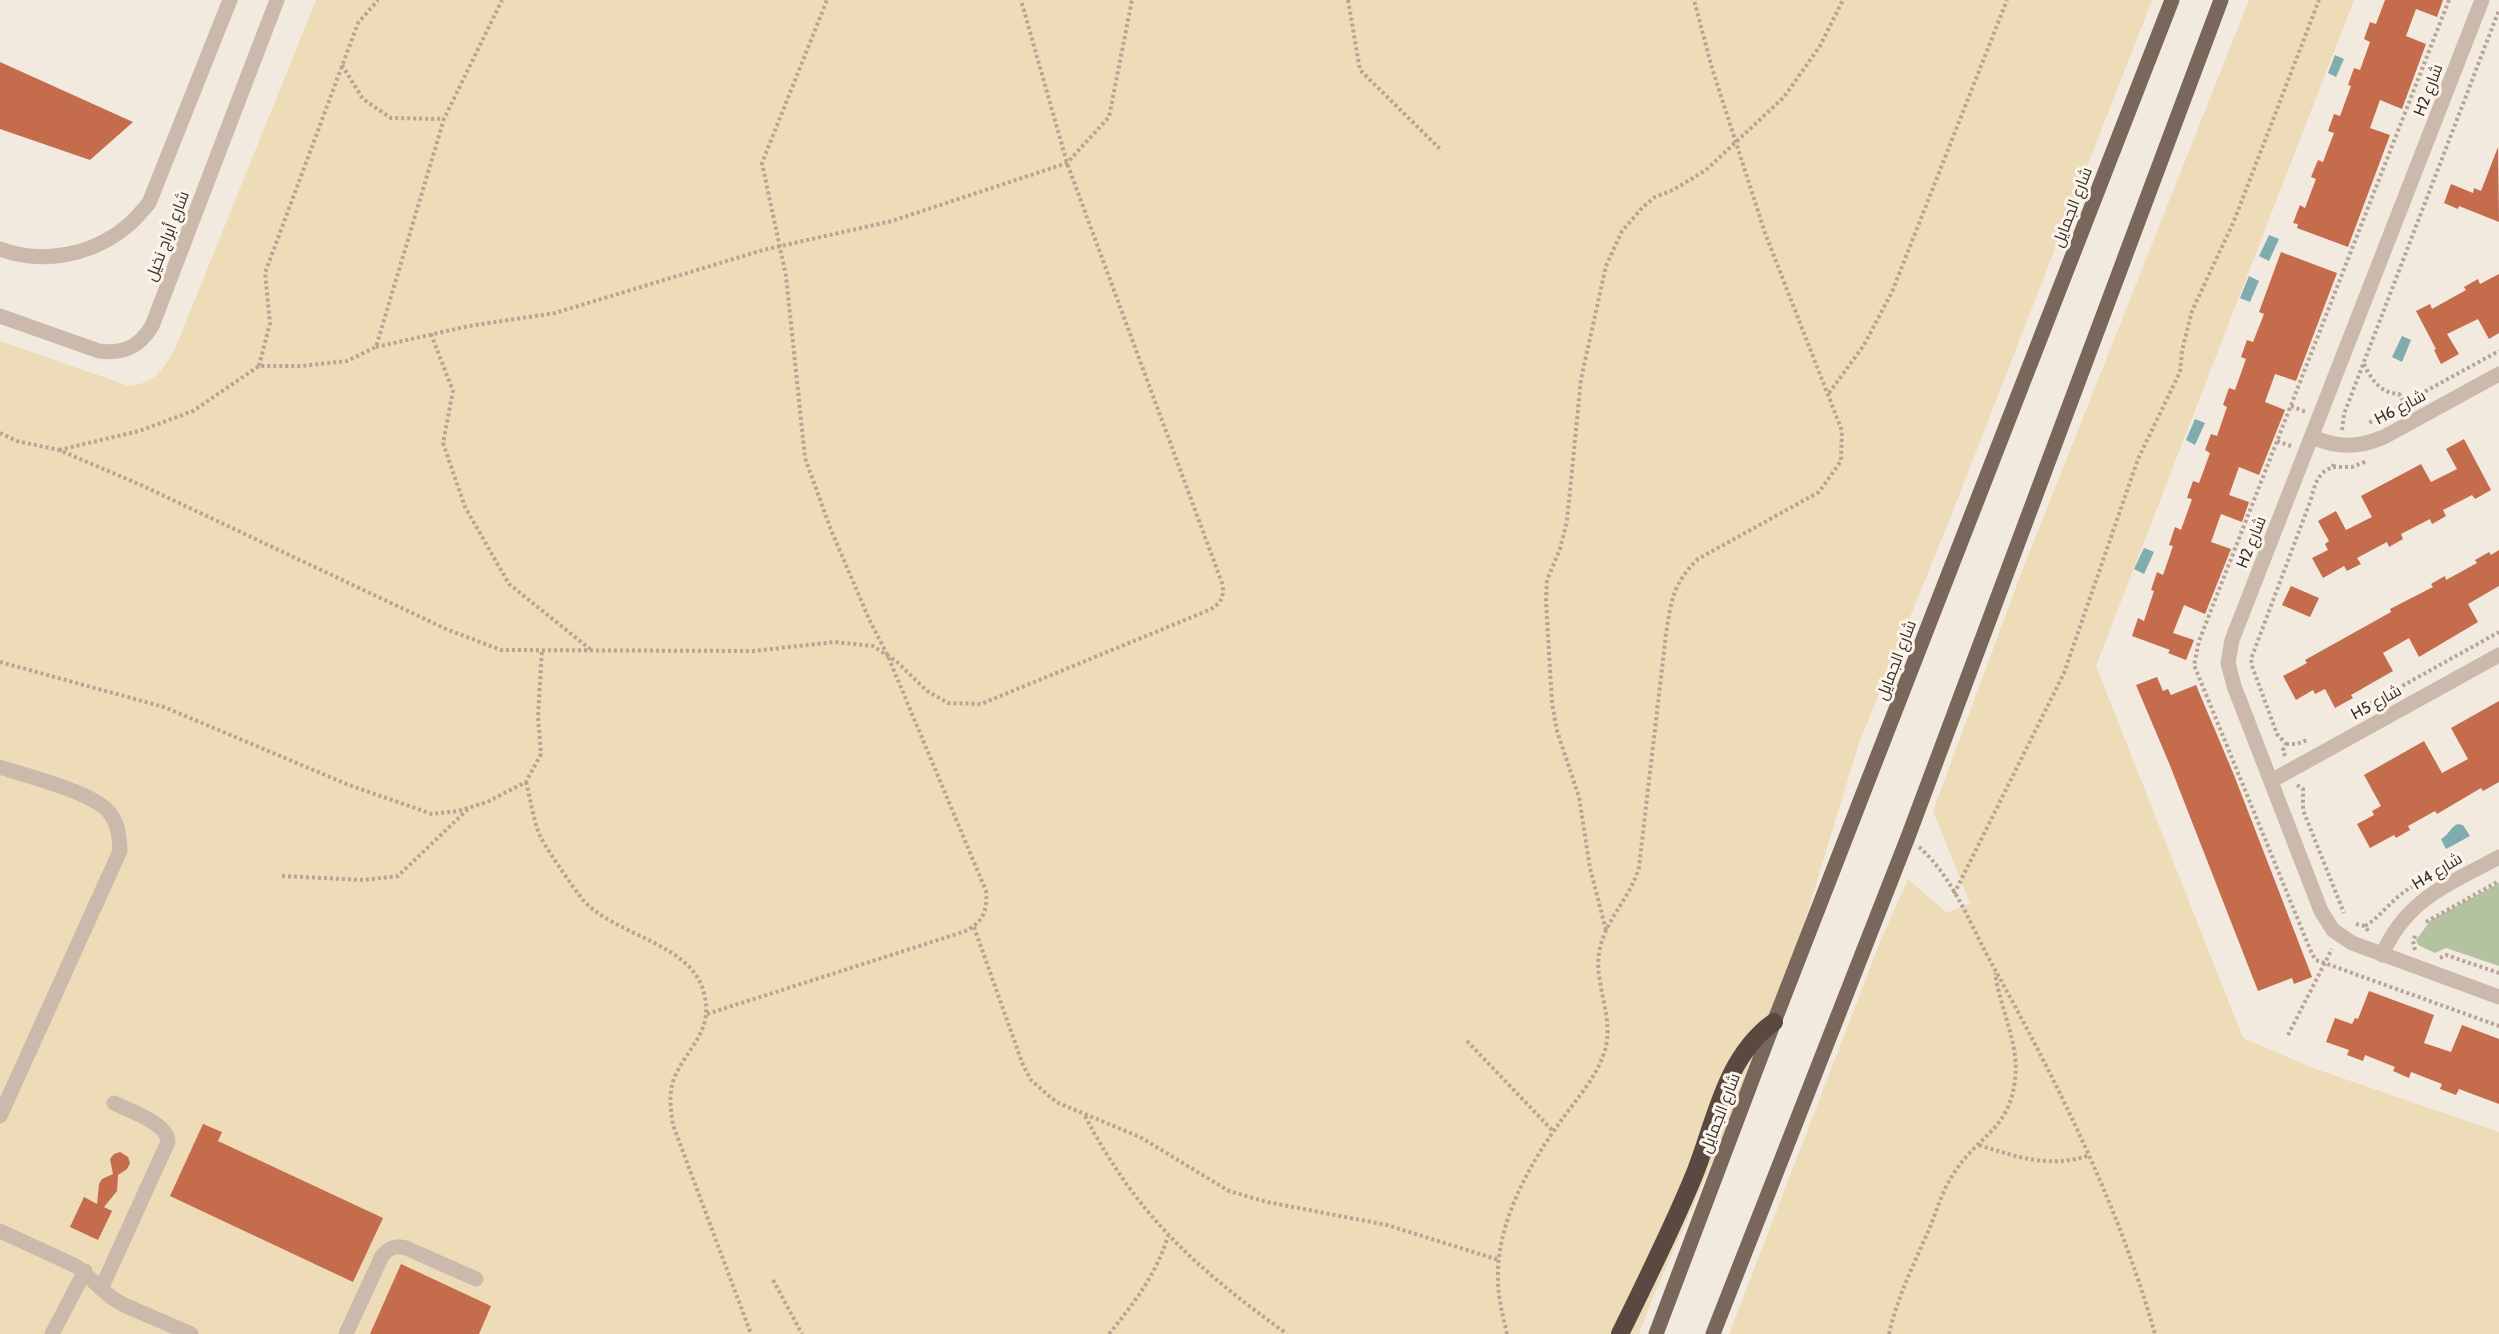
<svg xmlns="http://www.w3.org/2000/svg" width="2499" height="1334" font-family="Cabin,Cairo,sans-serif">
  <style>
    .green { fill: #b5c29f }
    .sand { fill: #eddcb7 }
    .water { fill: #7eacaf }
    .building { fill: #c46c4c }
    .lines { fill: none; stroke-linecap: round; stroke-linejoin: round }
    .path { stroke: #b7a495; stroke-width: 4; stroke-dasharray: 3 3; stroke-linecap: butt }
    .minor { stroke: #cbbaab; stroke-width: 15 }
    .major { stroke: #7a675b; stroke-width: 15 }
    .highway { stroke: #594941; stroke-width: 18 }
    .labels { text-anchor: middle; dominant-baseline: central; stroke-width: 6; stroke-linejoin: round; paint-order: stroke }
    .street-label { font-size: 16px; fill: #382f2a; stroke: #faf4eb }
  </style>
  <rect width="100%" height="100%" fill="#f2eadf"/>
  <path class="green" d="M2499 883V966L2446 948 2435 953 2418 945 2416 940 2431 920Z"/>
  <g class="sand">
    <path d="M316 0H2152L1951 516 1859 743 1774 1022 1653 1297 1639 1334H0V341L129 386C156 383 162 370 175 349Z"/>
    <path d="M2249 0H2354L2096 666 2243 1038 2310 1067 2499 1132V1334H1729L1882 937 1908 879 1947 913 1970 903 1933 811 2022 571Z"/>
  </g>
  <g class="water">
    <path d="M2335 55 2344 59 2336 77 2328 73Z"/>
    <path d="M2269 235 2279 239 2269 261 2259 256Z"/>
    <path d="M2249 276 2259 281 2250 302 2240 298Z"/>
    <path d="M2402 336 2411 340 2402 362 2392 357Z"/>
    <path d="M2195 419 2205 423 2195 445 2186 440Z"/>
    <path d="M2144 548 2154 552 2144 574 2134 569Z"/>
    <path d="M2458 824 2463 825 2470 836 2446 849 2441 839C2449 835 2451 826 2458 824Z"/>
  </g>
  <g class="building">
    <path d="M2385 0H2443L2437 17 2416 9 2406 36 2426 44 2402 109 2380 100 2370 128 2390 135 2348 247 2297 228 2298 224 2293 223 2300 205 2305 208 2316 179 2311 177 2318 160 2323 162 2334 133 2328 131 2334 114 2340 116 2351 86 2348 85 2354 68 2360 70 2370 42 2364 39 2370 22 2376 24Z"/>
    <path d="M0 62 133 122 90 160 0 129Z"/>
    <path d="M2498 147 2499 222 2459 206 2458 209 2444 203 2451 184 2473 193 2474 188 2481 191Z"/>
    <path d="M2281 252 2337 273 2296 381 2275 374 2265 402 2285 410 2259 475 2239 467 2229 495 2249 502 2242 522 2221 514 2211 542 2231 549 2205 614 2184 605 2173 633 2194 640 2186 660 2168 653 2170 650 2132 636 2138 618 2144 621 2154 591 2151 590 2157 572 2163 575 2173 546 2169 545 2175 527 2181 530 2192 499 2187 498 2193 481 2199 483 2210 453 2205 450 2211 434 2217 436 2227 407 2223 405 2229 388 2235 390 2246 359 2241 357 2247 340 2253 342 2264 314 2259 312Z"/>
    <path d="M2499 274V333L2489 339 2478 319 2447 334 2459 354 2441 364 2434 350 2436 349 2416 311 2430 304 2432 309 2466 290 2464 287 2478 279 2480 284Z"/>
    <path d="M2464 439 2491 490 2475 499 2472 495 2443 510 2446 516 2432 524 2430 519 2401 534 2403 539 2389 547 2387 542 2357 558 2361 564 2347 571 2344 566 2323 578 2312 558 2328 550 2325 544 2329 541 2318 521 2336 511 2346 530 2372 517 2361 496 2421 464 2431 482 2457 469 2446 449Z"/>
    <path d="M2499 550V586L2468 604 2478 622 2419 657 2409 638 2383 653 2393 671 2351 695 2353 698 2335 708 2325 689 2315 694 2313 690 2296 700 2283 676 2307 663 2305 660 2391 612 2390 609 2433 587 2431 584 2445 576 2446 580 2477 563 2475 560 2489 552 2491 555Z"/>
    <path d="M2291 586 2319 598 2310 617 2282 605Z"/>
    <path d="M2157 677 2163 691 2168 689 2171 695 2196 685 2234 775 2312 977 2294 984 2292 978 2258 991 2169 763 2136 685Z"/>
    <path d="M2499 701V782L2483 791 2481 788 2437 814 2435 811 2408 826 2410 830 2396 838 2394 835 2370 848 2357 824 2374 815 2372 811 2381 806 2364 775 2424 741 2442 773 2468 759 2451 728Z"/>
    <path d="M2369 991 2434 1015 2424 1043 2451 1052 2462 1025 2499 1039V1104L2459 1089 2456 1095 2440 1089 2442 1084 2411 1072 2409 1078 2393 1071 2395 1067 2365 1055 2363 1061 2347 1055 2349 1050 2326 1042 2335 1018 2352 1024 2355 1018 2358 1019Z"/>
    <path d="M203 1124 222 1132 218 1141 383 1218 353 1282 170 1196Z"/>
    <path d="M120 1152 128 1157 130 1163 127 1169 118 1175 117 1191 104 1207 112 1211 98 1240 70 1227 84 1197 97 1204 99 1184 102 1179 113 1174 110 1159 114 1154Z"/>
    <path d="M401 1264 491 1306 479 1334H370Z"/>
  </g>
  <g class="lines">
    <g class="path">
      <path d="M1348 0 1360 70 1442 151"/>
      <path d="M2449 0 2199 641 2194 665 2312 954 2316 960 2499 1026"/>
      <path d="M342 65 363 99 391 118 444 119"/>
      <path d="M431 334 453 391 443 443 465 507 509 584 590 649"/>
      <path d="M376 347 469 326 555 313 763 250 892 221 1067 163 1109 117 1132 0"/>
      <path d="M2364 364C2371 379 2380 393 2399 394L2404 403 2369 423"/>
      <path d="M259 366 270 323 265 273 358 23 378 0"/>
      <path d="M1829 393 1864 345 1892 292 2007 0"/>
      <path d="M2404 403 2499 351"/>
      <path d="M2291 406 2306 412"/>
      <path d="M2342 430 2344 414 2499 10"/>
      <path d="M0 433 17 441 59 450 141 485 446 629 501 650 753 651 835 642 873 646 896 661 927 691 948 703 981 704 1209 610C1221 604 1225 596 1222 583L1067 163 1021 0"/>
      <path d="M2277 441 2291 446"/>
      <path d="M59 450 139 431 193 411 259 366H302L347 361 376 347 444 119 502 0"/>
      <path d="M2333 467H2352L2367 461"/>
      <path d="M0 662 164 707 349 785 432 814 458 811 487 802 526 782 541 754 538 717 542 649"/>
      <path d="M2350 715 2499 632"/>
      <path d="M2286 744H2297L2307 740"/>
      <path d="M2285 756 2283 750 2286 744 2277 734 2252 666 2251 659 2310 502C2315 486 2316 473 2333 467L2334 461"/>
      <path d="M526 782C530 798 533 816 538 831 541 842 575 890 583 900 615 936 692 943 704 993 713 1029 692 1043 677 1072 668 1088 670 1107 673 1125L751 1334"/>
      <path d="M2297 785 2303 789V810L2344 913"/>
      <path d="M1919 847C1951 875 1968 919 1987 955 2054 1076 2117 1200 2155 1334"/>
      <path d="M282 876 364 880 398 876 468 809"/>
      <path d="M1954 894 2064 673 2138 459 2180 372 2182 351 2192 311 2234 221 2319 0"/>
      <path d="M2426 922 2499 881"/>
      <path d="M2356 924 2365 926 2369 932"/>
      <path d="M2365 926C2383 915 2393 897 2412 887"/>
      <path d="M974 927 1023 1065 1031 1080 1056 1102 1140 1137 1229 1191 1267 1202 1387 1225 1499 1260"/>
      <path d="M1606 930 1590 868 1579 797 1557 731 1552 703 1546 601 1547 580 1560 549 1567 521 1581 379 1606 266 1622 231 1643 207 1655 197 1673 190 1706 170 1784 97 1820 46 1843 0"/>
      <path d="M2415 950 2413 941 2416 934"/>
      <path d="M2440 958 2446 955 2499 973"/>
      <path d="M707 1014 963 932C982 924 988 911 986 891L887 654 869 619 831 530 805 458 786 276 762 163 827 0"/>
      <path d="M2288 1035 2332 949"/>
      <path d="M1467 1041 1553 1131"/>
      <path d="M1085 1116C1138 1217 1196 1268 1287 1334"/>
      <path d="M1979 1145C2017 1157 2050 1169 2090 1155"/>
      <path d="M773 1280 802 1334"/>
      <path d="M1109 1334C1134 1303 1156 1275 1168 1236"/>
      <path d="M1507 1334C1503 1316 1498 1298 1498 1280 1496 1226 1527 1168 1558 1125 1573 1103 1594 1081 1603 1056 1617 1022 1594 987 1599 953 1604 920 1631 898 1639 867L1666 634C1671 601 1673 583 1698 559L1819 492 1841 461 1842 431 1765 233 1712 68 1694 0"/>
      <path d="M1889 1334C1897 1297 1915 1262 1930 1227 1937 1210 1943 1189 1954 1173 1977 1136 2009 1131 2015 1080 2020 1046 2000 1008 1995 973"/>
    </g>
    <g class="minor">
      <path d="M2482 0 2232 640 2228 663 2234 686 2321 911 2333 930 2352 943 2499 997"/>
      <path d="M0 249C42 265 92 255 126 227 135 220 142 211 149 203L230 0"/>
      <path d="M0 316 99 351C124 354 139 347 152 326L277 0"/>
      <path d="M2312 437C2338 448 2358 448 2384 437L2499 374"/>
      <path d="M0 767C26 776 98 793 111 815 119 826 119 837 120 851L0 1116"/>
      <path d="M2271 781 2499 655"/>
      <path d="M2382 955C2407 898 2448 885 2499 857"/>
      <path d="M0 1231 76 1266 112 1298 124 1305 191 1334"/>
      <path d="M101 1289 168 1142C168 1123 130 1111 114 1103"/>
      <path d="M52 1334 85 1271"/>
      <path d="M346 1334 382 1256C389 1247 396 1245 406 1248L476 1279"/>
    </g>
    <g class="major">
      <path d="M1656 1334 1774 1022 2172 0"/>
      <path d="M1713 1334 1908 837 2221 0"/>
    </g>
    <path class="highway" d="M1620 1334C1646 1281 1673 1227 1695 1173 1716 1120 1725 1057 1774 1022"/>
  </g>
  <g class="labels">
    <g class="street-label">
      <text transform="translate(2428 90) rotate(-69)">H2 شارع</text>
      <text transform="translate(2072 207) rotate(-69)">شارع الجمايل</text>
      <text transform="translate(167 236) rotate(-69)">شارع أبراج نخيل</text>
      <text transform="translate(2400 407) rotate(-28)">H6 شارع</text>
      <text transform="translate(2251 542) rotate(-68)">H2 شارع</text>
      <text transform="translate(1896 660) rotate(-69)">شارع الجمايل</text>
      <text transform="translate(2376 702) rotate(-29)">H5 شارع</text>
      <text transform="translate(2437 871) rotate(-31)">H4 شارع</text>
      <text transform="translate(1720 1113) rotate(-69)">شارع الجمايل</text>
    </g>
  </g>
</svg>
